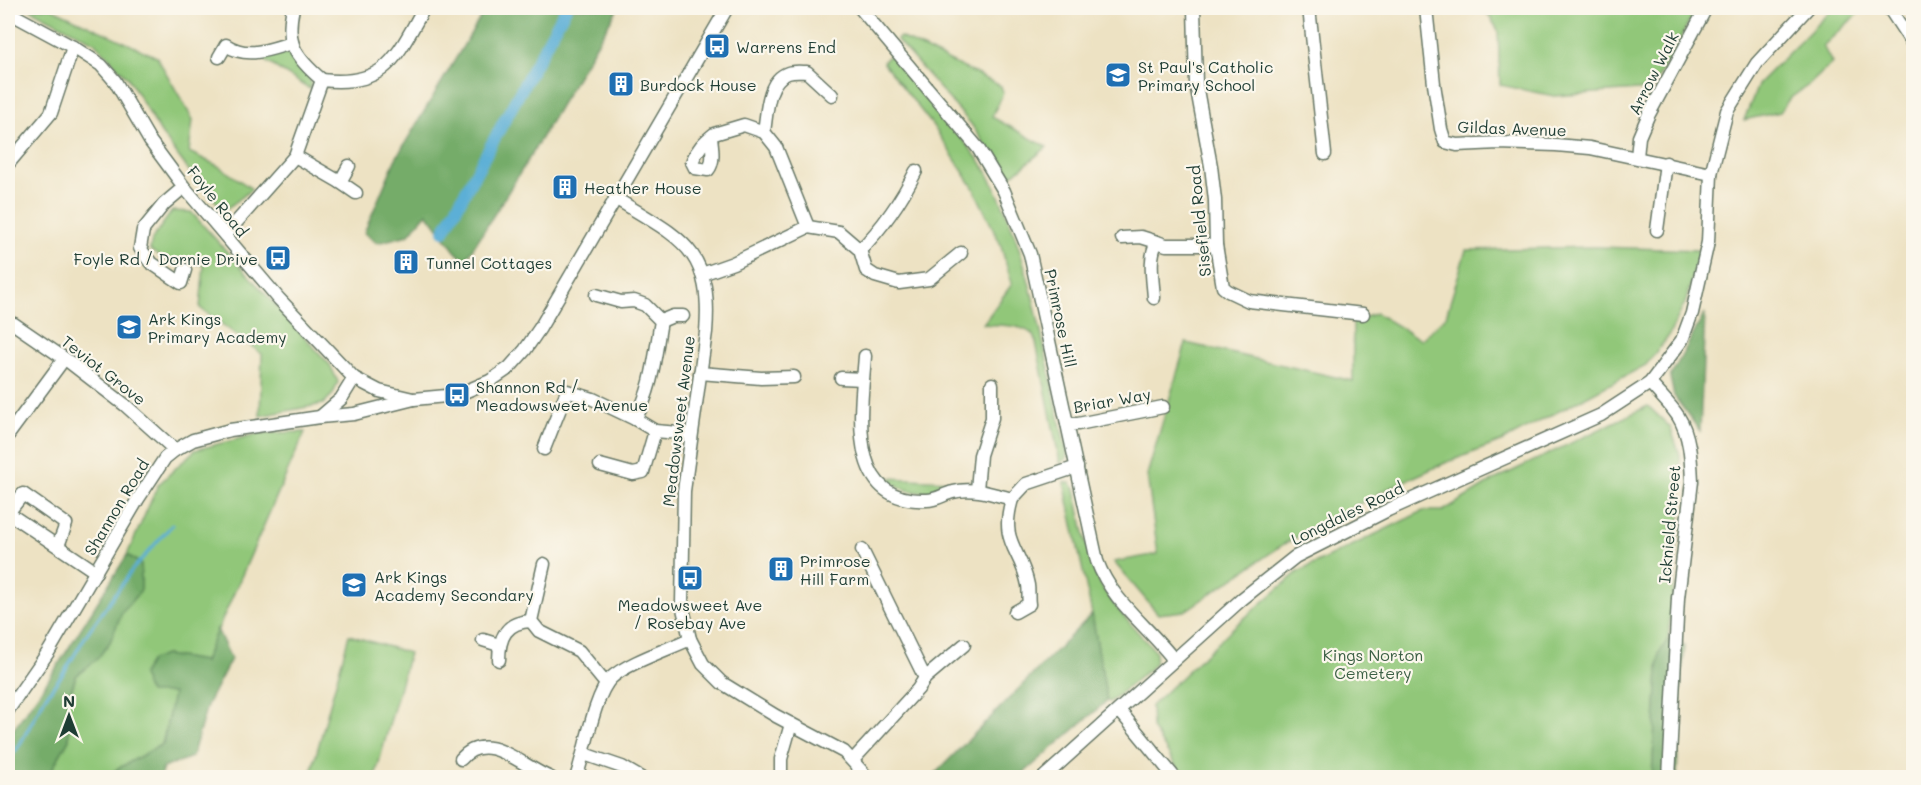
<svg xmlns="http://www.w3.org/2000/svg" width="1921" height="785" font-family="Mali,sans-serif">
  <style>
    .green { fill: #91c779; stroke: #588256; stroke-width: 1.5 }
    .forest { fill: #74ac69; stroke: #4a744e; stroke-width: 1.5 }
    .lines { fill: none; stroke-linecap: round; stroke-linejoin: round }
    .stream { stroke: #5bafd6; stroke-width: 3 }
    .canal { stroke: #5bafd6; stroke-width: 12 }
    .minor-casing { stroke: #677766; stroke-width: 15 }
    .minor { stroke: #fff; stroke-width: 12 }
    .labels { text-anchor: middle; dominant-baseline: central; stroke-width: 4.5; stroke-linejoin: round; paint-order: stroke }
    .poi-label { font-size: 16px; fill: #1f3d34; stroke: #fbf7ec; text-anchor: start }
    .street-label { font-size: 16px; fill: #1f3d34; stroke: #fbf7ec }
    .park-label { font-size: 16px; fill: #3c6045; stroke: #fbf7ec }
  </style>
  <rect width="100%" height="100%" fill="#fbf7ec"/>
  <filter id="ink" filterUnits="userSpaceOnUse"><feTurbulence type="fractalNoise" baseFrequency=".0167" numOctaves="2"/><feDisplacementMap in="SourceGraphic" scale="12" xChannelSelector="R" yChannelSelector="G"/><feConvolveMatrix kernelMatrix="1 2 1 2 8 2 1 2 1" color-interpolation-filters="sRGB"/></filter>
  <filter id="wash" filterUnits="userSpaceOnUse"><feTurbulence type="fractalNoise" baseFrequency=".008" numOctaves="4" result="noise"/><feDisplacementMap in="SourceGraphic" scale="24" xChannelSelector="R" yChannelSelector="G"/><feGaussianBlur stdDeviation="1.35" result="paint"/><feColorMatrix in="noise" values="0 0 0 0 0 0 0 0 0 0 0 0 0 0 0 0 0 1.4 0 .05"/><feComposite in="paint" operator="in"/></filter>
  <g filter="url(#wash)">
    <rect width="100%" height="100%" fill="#ede2c3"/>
    <g class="green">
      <path d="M28 8H51L157 57 193 120 189 152 218 166 252 189 228 208 219 205 187 168 161 133 128 78 94 42Z"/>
      <path d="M1484 8H1697L1652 89 1554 96 1500 85 1498 30Z"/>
      <path d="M1833 8H1864L1823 46 1832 63 1810 84 1789 99 1780 112 1744 120 1759 83Z"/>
      <path d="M900 37 1001 86 1003 93 992 117 1047 147 1014 174 1006 176 971 124 897 40Z"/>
      <path d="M283 53 290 54 306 72 311 82 310 89 262 59Z"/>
      <path d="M891 54C917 84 944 113 967 145 974 154 983 164 988 174 1034 260 1044 359 1067 453L1066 459 1060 463 1035 337C1024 323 1000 326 983 324L1012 284 1000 243 973 187 934 127 883 62Z"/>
      <path d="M172 211 191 212 330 365 338 382 333 394 323 404 260 416 262 354 200 308 204 265 179 260 169 263 150 250 152 239Z"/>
      <path d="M1596 247 1699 250 1686 301 1668 337 1646 365 1503 441 1445 463 1383 491 1284 544 1185 611 1158 614 1114 562 1158 554 1147 475 1186 343 1353 381V322L1376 313 1421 340 1446 316 1466 250Z"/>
      <path d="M1648 406 1670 427 1680 455V518L1668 640 1659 653 1652 777H1185L1181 774 1152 728 1151 706 1234 627 1298 572 1423 511H1443L1494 480Z"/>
      <path d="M305 432 204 661 165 655 174 693 162 744 114 771 113 777 45 778 51 771 69 739 68 700 76 676 97 659 110 642 122 612 141 590V564L127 555 158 485 195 450 261 433Z"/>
      <path d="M888 478 970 482C943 490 911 502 888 478Z"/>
      <path d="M1064 482 1070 483 1075 489C1082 520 1086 555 1100 583 1111 605 1140 634 1156 652L1155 664 1110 702 1107 701 1092 614Z"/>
      <path d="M349 635 409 653 375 777H310Z"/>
    </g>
    <g class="forest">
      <path d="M486 8H618L528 160 465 261 455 251 427 213 408 235 377 243 364 233 395 160Z"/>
      <path d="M1705 313 1700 431 1674 396 1670 377Z"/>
      <path d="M127 555 141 564V590L122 612 110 642 97 659 76 676 68 700 69 739 51 771 45 777H8V737L55 670Z"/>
      <path d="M1092 614 1107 701 1019 777H932Z"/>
      <path d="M217 629 231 659 207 705 192 757 163 768 160 777H114L117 769 163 744 173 693H149L142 675 151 660 165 655 204 661V663Z"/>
      <path d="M1668 640 1685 645 1680 692 1677 777 1652 778 1659 653Z"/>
    </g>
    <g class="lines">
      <path class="stream" d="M8 760 19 746 46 696 65 671 88 632 133 569 172 525"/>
      <path class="canal" d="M444 231 566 8"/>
    </g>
  </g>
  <g filter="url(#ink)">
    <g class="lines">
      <g class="minor-casing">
        <g id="minor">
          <path d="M293 8C285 43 295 57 322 80"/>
          <path d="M860 8 978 148 1004 191 1030 254 1097 561C1112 602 1148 626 1174 660"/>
          <path d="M1194 8 1196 84 1211 166 1215 200 1216 245 1223 287 1228 291 1249 301 1363 314"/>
          <path d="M1309 8 1325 154"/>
          <path d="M1426 8 1434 84 1441 129 1445 142 1457 145 1499 143 1556 145 1590 148 1711 174"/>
          <path d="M1889 8 1914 46"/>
          <path d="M8 12 73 47 101 65 115 81 150 141 184 187 279 299 354 378 379 391 413 399"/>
          <path d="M219 57 226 45C247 59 268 50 291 43"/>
          <path d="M764 132C767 113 767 80 788 73 794 71 801 72 807 72L832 95"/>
          <path d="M295 156 340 182 349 166"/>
          <path d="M1637 157 1639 137 1648 116 1706 8"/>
          <path d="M8 164 51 113 73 47"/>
          <path d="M340 182 356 193"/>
          <path d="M184 187 164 204 143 230 140 248 150 262 181 283 185 270"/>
          <path d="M615 198C679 238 713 247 706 332L684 491 682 604 690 639 703 664 722 683 776 716 844 752 868 778"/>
          <path d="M808 227 839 232 860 250 866 270 875 276 899 283 929 279 961 253"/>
          <path d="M1657 230 1666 163"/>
          <path d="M225 235 295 156 322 80C387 87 396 57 424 8"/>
          <path d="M1122 238 1141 237 1157 242"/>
          <path d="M860 250C884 226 901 201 916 171"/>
          <path d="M702 274 733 263 808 227 776 147 764 132 744 125 714 134C704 142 697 149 692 162L695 168 708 170C715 162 712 147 711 137"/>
          <path d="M596 295 621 302 634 301 645 305 661 321C655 354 653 389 635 419"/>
          <path d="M1154 298C1153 281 1148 257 1157 242L1166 245H1216"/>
          <path d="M661 321 673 316H683"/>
          <path d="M8 323 14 324 68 361 125 405 175 450"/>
          <path d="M865 356C861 410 845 504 927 500 937 500 944 494 953 492 973 487 993 494 1012 499L1026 484 1077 467"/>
          <path d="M700 373 761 378 794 377"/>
          <path d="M841 378 863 379"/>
          <path d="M1650 383C1659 394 1670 404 1678 416 1690 435 1691 459 1692 481L1678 598 1669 778"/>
          <path d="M320 417 341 399 354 378"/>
          <path d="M1067 424H1078L1163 407"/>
          <path d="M8 435 64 359"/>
          <path d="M544 449 567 391 593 399 635 419 655 431 691 434"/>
          <path d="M600 465 633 474 643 472 655 431"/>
          <path d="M977 490 980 455 992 418V384"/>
          <path d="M1012 499C999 544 1021 548 1028 585 1029 591 1028 598 1029 604L1015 612"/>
          <path d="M58 546 66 524 23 494 8 513 96 572"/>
          <path d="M862 550 925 678"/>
          <path d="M544 564 531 621 539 631 579 651 606 684"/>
          <path d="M483 640 499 645"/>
          <path d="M499 660C499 637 506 622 531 621"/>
          <path d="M8 710 49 651 138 499 165 458 175 450 193 440 230 430 320 417 354 414 414 399 457 395 490 381 509 368 525 350 540 328 727 8"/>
          <path d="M1119 710 1175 778"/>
          <path d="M584 754 622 767 641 778"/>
          <path d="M461 759C488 728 523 768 551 778"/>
          <path d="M853 760 918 689 925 678 964 645"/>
          <path d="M576 778C585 753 594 695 611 678 627 663 669 649 690 639"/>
          <path d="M781 778V759L791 724"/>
          <path d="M1043 778 1242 599 1295 557 1388 510 1601 415 1650 383 1682 340 1692 313 1708 242 1711 174 1727 111 1757 63 1808 8"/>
        </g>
      </g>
      <use href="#minor" class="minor"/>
    </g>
  </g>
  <defs>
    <g id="bus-square" transform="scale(1.35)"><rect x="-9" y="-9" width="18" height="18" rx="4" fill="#1f6fb2" stroke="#fbf7ec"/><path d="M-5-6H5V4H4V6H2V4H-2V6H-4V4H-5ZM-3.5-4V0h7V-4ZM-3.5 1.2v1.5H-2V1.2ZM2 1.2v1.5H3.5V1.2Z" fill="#fff"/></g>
    <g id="school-square" transform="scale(1.35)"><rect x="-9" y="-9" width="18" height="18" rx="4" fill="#1f6fb2" stroke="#fbf7ec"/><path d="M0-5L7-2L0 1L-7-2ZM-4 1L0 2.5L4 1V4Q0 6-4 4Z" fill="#fff"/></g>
    <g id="building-square" transform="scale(1.35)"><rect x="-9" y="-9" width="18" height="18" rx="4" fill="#1f6fb2" stroke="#fbf7ec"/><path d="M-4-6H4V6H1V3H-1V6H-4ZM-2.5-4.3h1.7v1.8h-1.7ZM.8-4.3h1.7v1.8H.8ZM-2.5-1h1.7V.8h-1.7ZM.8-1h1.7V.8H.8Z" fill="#fff"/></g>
  </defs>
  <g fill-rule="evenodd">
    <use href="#bus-square" x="717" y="46"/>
    <use href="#school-square" x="1118" y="75"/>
    <use href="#building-square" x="621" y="84"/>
    <use href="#building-square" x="565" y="187"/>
    <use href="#bus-square" x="278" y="258"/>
    <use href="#building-square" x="406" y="262"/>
    <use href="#school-square" x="129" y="327"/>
    <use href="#bus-square" x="457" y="395"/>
    <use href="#building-square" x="781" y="569"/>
    <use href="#bus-square" x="690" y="578"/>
    <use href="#school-square" x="354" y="585"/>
  </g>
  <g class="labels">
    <g class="poi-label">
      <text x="736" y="46">Warrens End</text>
      <text x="1138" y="66">St Paul's Catholic<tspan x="1138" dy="18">Primary School</tspan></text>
      <text x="640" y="84">Burdock House</text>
      <text x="584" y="187">Heather House</text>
      <text x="258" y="258" text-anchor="end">Foyle Rd / Dornie Drive</text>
      <text x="426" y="262">Tunnel Cottages</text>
      <text x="148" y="318">Ark Kings<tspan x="148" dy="18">Primary Academy</tspan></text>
      <text x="476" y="386">Shannon Rd /<tspan x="476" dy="18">Meadowsweet Avenue</tspan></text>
      <text x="800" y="560">Primrose<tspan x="800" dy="18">Hill Farm</tspan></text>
      <text x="374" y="576">Ark Kings<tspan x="374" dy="18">Academy Secondary</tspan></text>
      <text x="690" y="604" text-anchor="middle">Meadowsweet Ave<tspan x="690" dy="18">/ Rosebay Ave</tspan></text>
    </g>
    <g class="street-label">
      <text transform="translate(1653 73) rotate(-63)">Arrow Walk</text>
      <text transform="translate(1512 128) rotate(2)">Gildas Avenue</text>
      <text transform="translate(218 201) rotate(51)">Foyle Road</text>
      <text transform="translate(1199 221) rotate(-96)">Sisefield Road</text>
      <text transform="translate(1061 318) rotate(78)">Primrose Hill</text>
      <text transform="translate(104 370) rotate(38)">Teviot Grove</text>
      <text transform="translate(1112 400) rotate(-10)">Briar Way</text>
      <text transform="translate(678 421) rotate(-83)">Meadowsweet Avenue</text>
      <text transform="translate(116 507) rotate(-59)">Shannon Road</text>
      <text transform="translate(1347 513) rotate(-26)">Longdales Road</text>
      <text transform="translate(1669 524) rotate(-85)">Icknield Street</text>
    </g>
    <g class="park-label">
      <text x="1373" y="654">Kings Norton<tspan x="1373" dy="18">Cemetery</tspan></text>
    </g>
  </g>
  <rect width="1921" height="785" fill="none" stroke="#fbf7ec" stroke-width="30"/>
  <g transform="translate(69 716)" stroke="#fbf7ec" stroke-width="4.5" paint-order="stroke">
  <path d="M0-4.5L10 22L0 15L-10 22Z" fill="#1f3d34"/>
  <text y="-9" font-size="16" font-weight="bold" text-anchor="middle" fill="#1f3d34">N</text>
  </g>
</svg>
